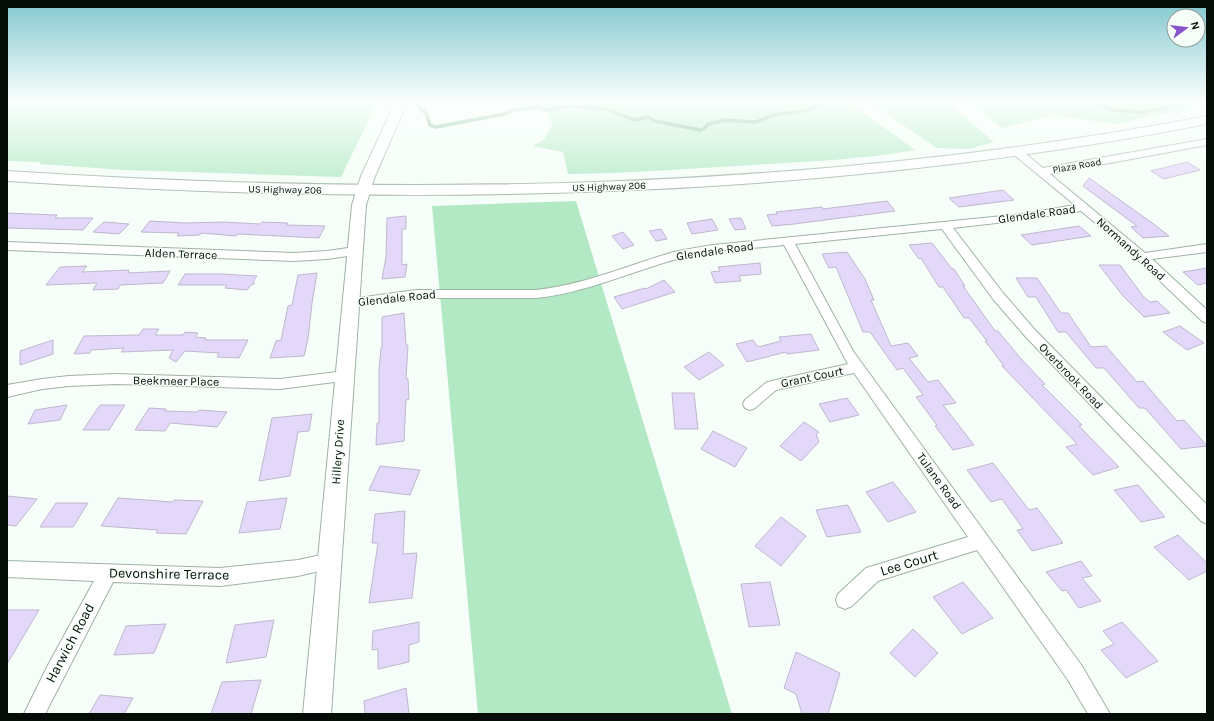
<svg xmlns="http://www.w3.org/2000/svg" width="1214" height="721" font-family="Karla,sans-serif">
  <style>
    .green { fill: #b2e9c4 }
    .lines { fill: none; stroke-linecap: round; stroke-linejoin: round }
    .stream { stroke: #62a47a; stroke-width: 3.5 }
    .building { fill: #e4d8fa; stroke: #bfb7cd }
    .street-casing { stroke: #9eb3a4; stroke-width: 2 }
    .secondary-casing { stroke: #9eb3a4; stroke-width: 2 }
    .highway-casing { stroke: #9eb3a4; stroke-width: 2 }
    .street { fill: #fff; fill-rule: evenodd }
    .secondary { fill: #fff; fill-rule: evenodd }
    .highway { fill: #fff; fill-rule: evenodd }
    .labels { text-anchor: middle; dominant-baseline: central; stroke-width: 3; stroke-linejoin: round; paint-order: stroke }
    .far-street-label { font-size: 10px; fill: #060d08; stroke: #f5fef8 }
    .street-label { font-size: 12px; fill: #060d08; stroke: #f5fef8 }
    .near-street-label { font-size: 14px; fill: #060d08; stroke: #f5fef8 }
  </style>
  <rect width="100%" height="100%" fill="#f5fef8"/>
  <g class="green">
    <path d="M7 103H377L341 177 124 170 39 164 41 162 7 161Z"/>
    <path d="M545 103H850L915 150C869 159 815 161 768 164 701 168 635 173 568 174L563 152 532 146 544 140 552 125Z"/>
    <path d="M870 103H948L994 142 969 149 937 148Z"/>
    <path d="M970 103H1188L1193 108 1115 124 1053 115 1002 128Z"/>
    <path d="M576 201 732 714H478L432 206Z"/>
  </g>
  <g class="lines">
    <g class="stream">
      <path d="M416 103 427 115 430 125 436 127 505 114 513 110 541 107 545 110 567 106 607 109 634 120 648 117 655 121 700 130 705 128 708 124 725 120 756 122 773 115 809 110 826 103"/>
      <path d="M1095 103 1113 110 1142 112 1188 103"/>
    </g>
  </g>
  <g class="building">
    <path d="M1187 162 1200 170 1164 179 1151 171Z"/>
    <path d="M1089 178 1155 225 1169 236 1143 238 1131 227 1137 226 1083 186Z"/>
    <path d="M1003 190 1014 200 959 207 949 198Z"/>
    <path d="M887 201 895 211 794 224 772 226 767 215 777 214 776 212 822 207 823 209Z"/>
    <path d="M7 213 57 215 55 218H93L83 230 7 228Z"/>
    <path d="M406 216V229H402V265L407 264 405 277 382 279 386 257 387 218Z"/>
    <path d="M741 218 746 229 735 230 729 219Z"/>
    <path d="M712 219 718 230 692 234 687 223Z"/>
    <path d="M150 221 186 223 224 222 260 224 262 222 288 223 287 225 325 226 319 238 238 234 236 236 201 233 200 235 177 236 179 233 141 232Z"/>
    <path d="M104 222 129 224 119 234 93 232Z"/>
    <path d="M1079 226 1091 236 1032 245 1021 235Z"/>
    <path d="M661 229 667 239 656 241 649 231Z"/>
    <path d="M623 232 634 245 623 249 612 236Z"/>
    <path d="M932 243 952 269H954L965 286H963L995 331H998L1022 360 1045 384 1042 385 1082 425 1079 426 1119 467 1093 475 1066 447 1077 444 1002 366H1004L985 341H987L969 318H964L943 287H939L921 258 919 259 909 245Z"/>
    <path d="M847 252 865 279 874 300H871L891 346 908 343 918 356 909 358 928 382 938 380 956 403 943 405 974 445 953 450 935 426 937 425 916 397 923 395 903 368 897 370 870 332H863L836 267 829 268 822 254Z"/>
    <path d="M760 263 761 274 739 276 741 281 715 283 711 272 720 271 718 267Z"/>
    <path d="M1099 265H1120L1143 296 1150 302 1157 301 1170 313 1144 317 1123 296Z"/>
    <path d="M87 266 82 272 129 270 128 273 170 271 163 283 120 285 118 289 93 290 97 283 46 285 60 267Z"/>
    <path d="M1207 268V283L1198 285 1183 272Z"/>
    <path d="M317 273 312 303 308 339 304 356 270 358 276 341 281 340 288 306 292 305 298 275Z"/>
    <path d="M185 274H222L257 276 254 280V284L251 285 247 290 225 288 227 285H178Z"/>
    <path d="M1016 278H1037L1061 313H1068L1091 347 1106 346 1137 382 1143 381 1177 421 1184 420 1207 446 1181 449 1145 408H1139L1104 368H1096L1066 332H1058L1036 297H1028Z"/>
    <path d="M664 280 675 292 622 309 614 297 645 288 646 289Z"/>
    <path d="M404 313 406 345H408L406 379H408L409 399 406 400 404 441 376 445 377 423H379V369L381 348 382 347V317Z"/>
    <path d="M1180 326 1204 343 1187 350 1163 332Z"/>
    <path d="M143 329H159L155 335H183L185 332 198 333 195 337 206 338 205 340H248L239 358 217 357 219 353 185 351 176 362 169 358 173 350 121 352 124 348 91 350 90 353 74 354 84 336 139 335Z"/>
    <path d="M811 334 819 350 787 354 786 352 747 362 736 344 753 340 758 347 781 341 779 337Z"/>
    <path d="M53 340V354L20 365V351Z"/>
    <path d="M709 352 724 365 699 380 684 367Z"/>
    <path d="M672 393H694L698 429H675Z"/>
    <path d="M847 398 859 415 830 422 819 404Z"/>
    <path d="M67 405 60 420 28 424 35 410Z"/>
    <path d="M100 405H125L109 430H83Z"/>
    <path d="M149 408 166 409 165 411 197 412 199 410 227 412 217 427 170 423 165 431 135 430Z"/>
    <path d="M312 414 309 431 298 432 290 476 259 481 272 418Z"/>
    <path d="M804 422 819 432 816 434 819 442 801 461 780 446Z"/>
    <path d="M713 431 747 448 735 467 701 449Z"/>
    <path d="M993 463 1029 510 1037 508 1063 543 1032 551 1017 530 1023 529 1002 499 991 502 967 470Z"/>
    <path d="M380 466 420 470 410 495 369 490Z"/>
    <path d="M893 482 916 512 888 522 866 492Z"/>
    <path d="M1138 485 1165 517 1141 522 1114 490Z"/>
    <path d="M7 496 37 499 16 526 7 525Z"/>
    <path d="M118 498 173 502 174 500 203 501 186 534 156 533 158 530 101 526Z"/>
    <path d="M287 498 280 529 239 533 247 502Z"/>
    <path d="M56 503H88L73 527H40Z"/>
    <path d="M848 505 861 532 827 537 816 510Z"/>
    <path d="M405 511 403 554 417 553 412 598 369 603 378 543H372L375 514Z"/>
    <path d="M781 517 806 536 781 566 755 546Z"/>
    <path d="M1178 535 1207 563V571L1189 580 1154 547Z"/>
    <path d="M1081 561 1092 576 1082 578 1101 601 1079 608 1066 590 1062 591 1046 572Z"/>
    <path d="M770 582 780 625 749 627 741 584Z"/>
    <path d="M963 582 993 618 962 634 933 597Z"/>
    <path d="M7 610H39L7 664Z"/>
    <path d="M274 620 266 657 226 663 235 625Z"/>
    <path d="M419 622V642L409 645V662L378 669V649L372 650 373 631Z"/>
    <path d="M1122 622 1158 661 1126 678 1101 650 1114 644 1103 631Z"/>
    <path d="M166 624 154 653 114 655 126 626Z"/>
    <path d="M913 629 938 653 915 677 890 653Z"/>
    <path d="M796 652 840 673 828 714H802L796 694 784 688Z"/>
    <path d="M261 680 251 714H211L222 682Z"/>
    <path d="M406 688 409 714H365L364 701Z"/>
    <path d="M100 695 133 698 124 714H89Z"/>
  </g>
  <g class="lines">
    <g class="street-casing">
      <g id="street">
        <path d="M1207 139V145L1050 174 1145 253 1207 244V252L1152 259 1207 310V323L1202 321 1121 244 1081 211 1022 220 953 228 1003 293 1035 330 1207 505V524L1201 521 1025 336 993 299 942 229 795 244 853 351 1082 666 1110 714H1088L1068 680 977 550 878 581 852 606 845 609 838 606 836 600 838 594 866 568 968 537 854 373 776 390 755 408 750 410 745 408 743 404 745 400 767 382 848 364 784 245C749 249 711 249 677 259 630 272 585 293 536 298H416L350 307 345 306 344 303 345 300 350 299 416 290H536C584 285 628 265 674 252 686 249 700 247 713 245L1022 214 1075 205 1013 154 1012 152 1013 150H1021L1043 168Z"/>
        <path d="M7 242 294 253 327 251 355 247 359 248 361 251 359 254 355 255 327 259 294 261 7 250Z"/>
        <path d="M345 371 350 372 352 376 350 380 280 389 116 384 69 386 42 389 7 397V385L42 379 69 376 116 374 280 379Z"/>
        <path d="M330 553 336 555 339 561 336 567 298 576 220 586 113 582 45 714H24L48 665 94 581 7 577V561L220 568 298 560Z"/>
      </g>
    </g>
    <g class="secondary-casing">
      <path id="secondary" d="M395 103H407L375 176 366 205 331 714H303L352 205 361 176Z"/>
    </g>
    <g class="highway-casing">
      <path id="highway" d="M1207 116V124C812 201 408 207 7 181V171C408 197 812 191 1207 116Z"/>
    </g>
    <use href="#street" class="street"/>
    <use href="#secondary" class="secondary"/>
    <use href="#highway" class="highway"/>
  </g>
  <linearGradient id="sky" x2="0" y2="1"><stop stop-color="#82c7d0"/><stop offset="0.5" stop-color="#fafffc"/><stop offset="1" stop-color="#fafffc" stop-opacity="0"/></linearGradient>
  <rect width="1214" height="204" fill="url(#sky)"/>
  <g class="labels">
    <g class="far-street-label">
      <text transform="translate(1077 166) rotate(-10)">Plaza Road</text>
      <text transform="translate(609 187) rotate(-2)">US Highway 206</text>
      <text transform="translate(285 190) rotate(1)">US Highway 206</text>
    </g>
    <g class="street-label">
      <text transform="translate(1037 214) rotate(-8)">Glendale Road</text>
      <text transform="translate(1131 249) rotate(42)">Normandy Road</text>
      <text transform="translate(715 251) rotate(-8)">Glendale Road</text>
      <text transform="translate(181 254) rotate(2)">Alden Terrace</text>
      <text transform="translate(397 298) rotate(-6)">Glendale Road</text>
      <text transform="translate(1071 376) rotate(46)">Overbrook Road</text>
      <text transform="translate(812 377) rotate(-12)">Grant Court</text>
      <text transform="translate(176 381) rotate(1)">Beekmeer Place</text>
      <text transform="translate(338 452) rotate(-86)">Hillery Drive</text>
      <text transform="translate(939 481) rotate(54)">Tulane Road</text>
    </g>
    <g class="near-street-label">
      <text transform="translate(909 563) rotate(-17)">Lee Court</text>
      <text transform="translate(169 574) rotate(1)">Devonshire Terrace</text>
      <text transform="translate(70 643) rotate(-62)">Harwich Road</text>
    </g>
  </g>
  <rect width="1214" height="721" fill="none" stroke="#060d08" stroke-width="16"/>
  <g transform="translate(1186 28) rotate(75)"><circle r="19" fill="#f5fef8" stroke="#959e98"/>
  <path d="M0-3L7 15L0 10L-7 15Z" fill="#8751c8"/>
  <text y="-6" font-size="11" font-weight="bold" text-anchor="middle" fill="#060d08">N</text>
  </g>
</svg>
